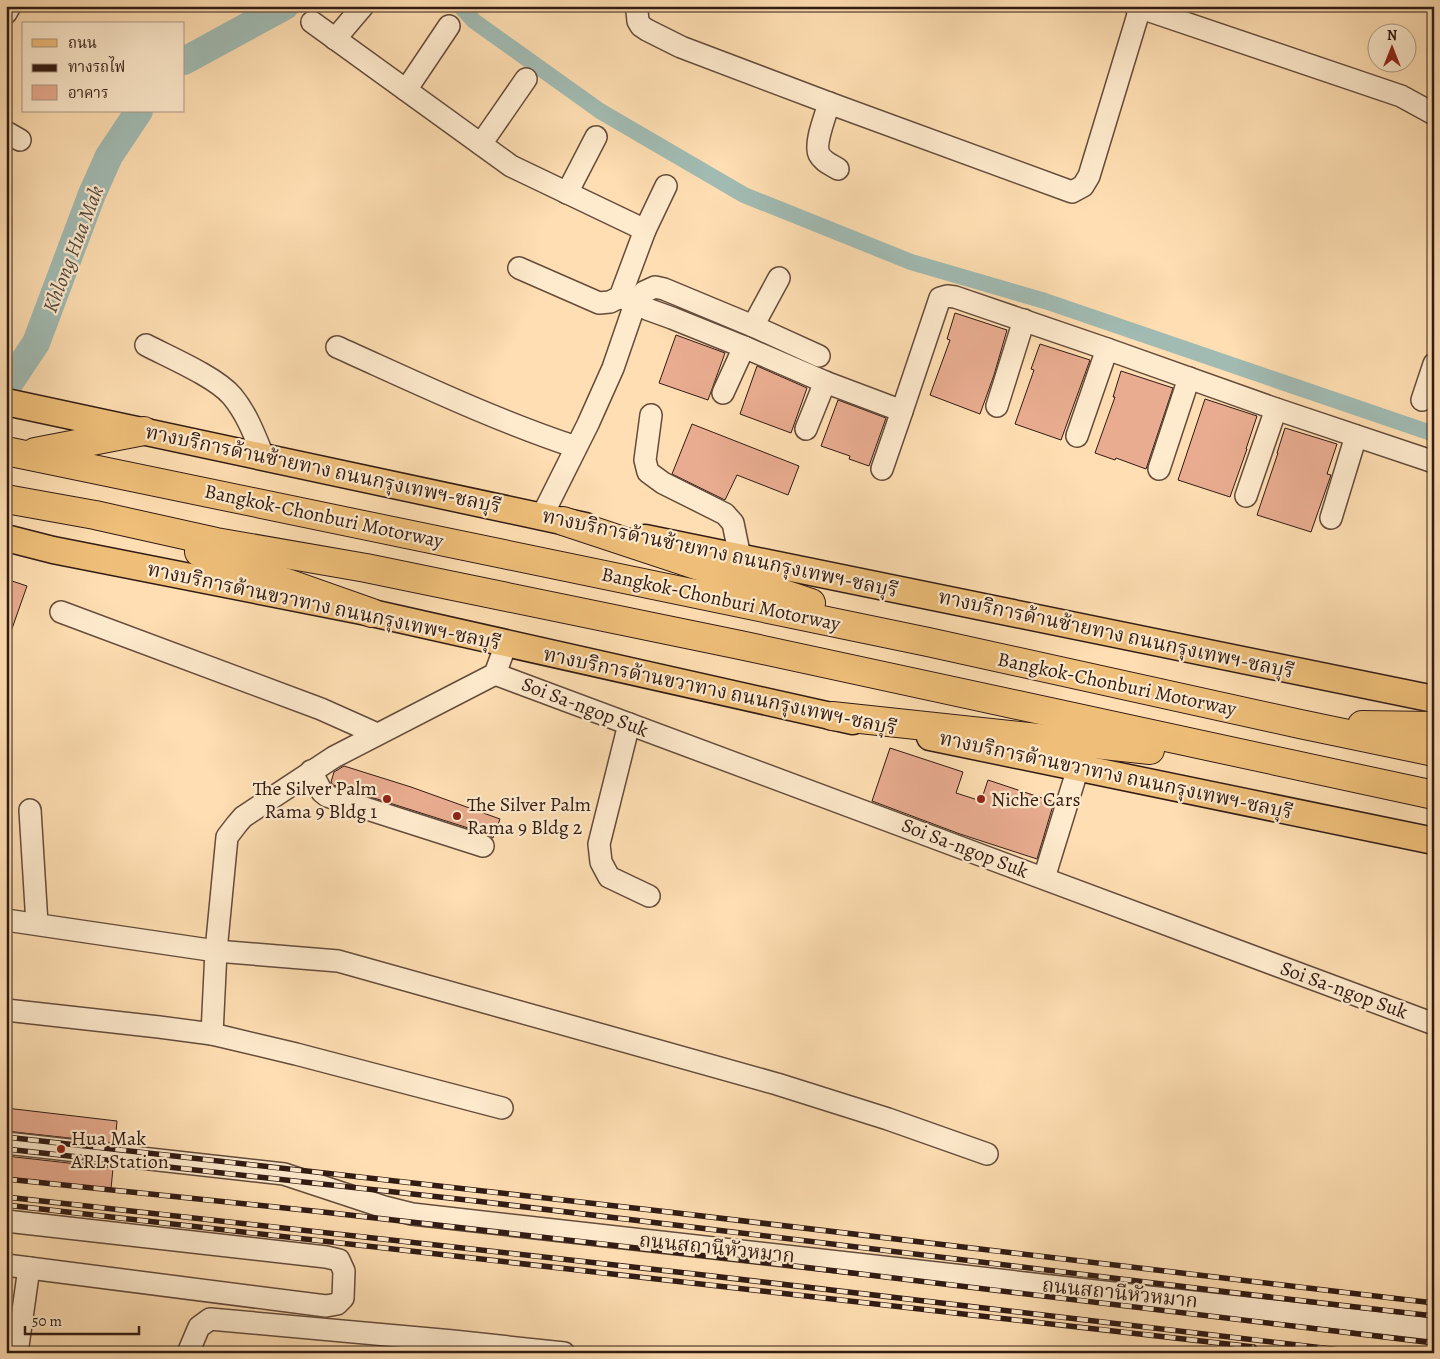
<svg xmlns="http://www.w3.org/2000/svg" width="1440" height="1359" font-family="Alegreya,'Noto Serif Thai',serif">
  <style>
    .lines { fill: none; stroke-linecap: round; stroke-linejoin: round }
    .canal { stroke: #a1bbb3; stroke-width: 16 }
    .river { stroke: #a1bbb3; stroke-width: 28 }
    .building { fill: #e9ac90; stroke: #311b13 }
    .minor-casing { stroke: #644c3b; stroke-width: 24 }
    .major-casing { stroke: #311b13; stroke-width: 29 }
    .highway-casing { stroke: #311b13; stroke-width: 30 }
    .minor { stroke: #feeacd; stroke-width: 21 }
    .major { stroke: #efbf79; stroke-width: 26 }
    .highway { stroke: #efbf79; stroke-width: 28 }
    .rail-casing { stroke: #311b13; stroke-width: 5.5 }
    .rail { stroke: #feeacd; stroke-width: 4; stroke-dasharray: 11; stroke-linecap: butt }
    .poi-dot { fill: #8f2418; stroke: #feeacd; stroke-width: 2 }
    .labels { text-anchor: middle; dominant-baseline: central; stroke-width: 4.5; stroke-linejoin: round; paint-order: stroke }
    .street-label { font-size: 20px; fill: #311b13; stroke: #feeacd }
    .poi-label { font-size: 20px; fill: #311b13; stroke: #feeacd; text-anchor: start }
    .water-label { font-size: 21px; font-style: italic; fill: #534b43; stroke: #feeacd }
  </style>
  <rect width="100%" height="100%" fill="#fedeb2"/>
  <filter id="stains"><feTurbulence type="fractalNoise" baseFrequency=".004" numOctaves="4"/><feColorMatrix values="0 0 0 0 .2 0 0 0 0 .09 0 0 0 0 .02 0 0 0 .5 -.17"/></filter>
  <radialGradient id="worn" r=".72"><stop offset=".6" stop-color="#630" stop-opacity="0"/><stop offset="1" stop-color="#630" stop-opacity=".3"/></radialGradient>
  <g class="lines">
    <path class="canal" d="M460 6 474 21 600 111 744 195 911 262 1045 301 1434 434"/>
    <g class="river">
      <path d="M184 61 285 6"/>
      <path d="M6 388 36 343 92 194 109 156 139 111"/>
    </g>
  </g>
  <g class="building">
    <path d="M955 313 1007 330 994 375 980 414 930 395 950 340 947 339Z"/>
    <path d="M676 335 725 353 708 400 659 383Z"/>
    <path d="M1040 344 1090 360 1061 440 1015 424 1034 370 1031 369Z"/>
    <path d="M757 366 807 388 791 433 740 414Z"/>
    <path d="M1121 371 1173 388 1146 469 1116 458 1115 460 1095 453 1115 397H1113Z"/>
    <path d="M1205 399 1257 416 1246 449H1247L1230 497 1178 480Z"/>
    <path d="M838 400 886 418 869 466 849 459 850 456 821 446Z"/>
    <path d="M692 424 799 466 788 495 737 475 725 500 672 474Z"/>
    <path d="M1285 428 1337 444 1327 474 1331 475 1311 532 1257 515 1278 453H1277Z"/>
    <path d="M6 579 27 586 8 640H6Z"/>
    <path d="M890 748 963 772 956 793 981 801 988 780 1054 802 1037 859 960 834 872 801Z"/>
    <path d="M344 766 411 787 500 819 493 838 487 834 333 785 331 782 334 772Z"/>
    <path d="M6 1108 117 1121 115 1143 6 1131Z"/>
    <path d="M6 1156 113 1168 111 1189 6 1177Z"/>
  </g>
  <g class="lines">
    <g class="minor-casing">
      <g id="minor">
        <path d="M638 6 637 11 638 21 641 26 647 30 681 47 829 103 1072 192 1083 186 1089 176 1140 8"/>
        <path d="M1135 6 1401 96 1434 114"/>
        <path d="M6 13 10 6"/>
        <path d="M312 22 511 166 645 230"/>
        <path d="M335 39 363 6"/>
        <path d="M406 90 449 26"/>
        <path d="M829 103C826 115 814 143 819 154 823 162 832 165 838 169"/>
        <path d="M6 132 20 140"/>
        <path d="M481 144 526 79"/>
        <path d="M567 193 596 137"/>
        <path d="M519 268 599 303 610 302 620 297 645 230 666 186"/>
        <path d="M620 297 647 309 672 318 744 347 825 382 902 411 940 298 947 296 955 297 1107 349 1276 409 1434 462"/>
        <path d="M753 326 779 278"/>
        <path d="M146 345C169 357 216 377 232 396 247 414 255 436 264 458"/>
        <path d="M337 347C415 382 494 420 576 447"/>
        <path d="M723 393 744 347"/>
        <path d="M1422 400 1434 364"/>
        <path d="M997 406 1024 320"/>
        <path d="M651 415 645 460 648 472 663 483 725 514 733 523 740 557"/>
        <path d="M806 429 825 382"/>
        <path d="M1077 436 1107 349"/>
        <path d="M882 469 902 411"/>
        <path d="M1159 469 1189 378"/>
        <path d="M1246 496 1276 409"/>
        <path d="M542 516 588 424 613 368 635 304 644 292 655 287 664 289 753 326 819 356"/>
        <path d="M1331 518 1356 436"/>
        <path d="M61 612 321 709 377 734"/>
        <path d="M495 674 1434 1024"/>
        <path d="M629 724 599 844 601 862 609 877 649 896"/>
        <path d="M311 771 322 792 327 796 483 846"/>
        <path d="M30 810 37 924"/>
        <path d="M1044 878 1078 768"/>
        <path d="M6 920 216 951 338 961 777 1084 888 1119 987 1154"/>
        <path d="M6 1010 159 1027 212 1034 216 951 227 837 237 824 243 817 334 757 495 674 506 644"/>
        <path d="M212 1034 296 1054 502 1108"/>
        <path d="M6 1143 284 1174 384 1207 412 1214 1434 1329"/>
        <path d="M6 1221 326 1257 339 1260 344 1271 343 1298 337 1304 326 1306 6 1265"/>
        <path d="M17 1353 29 1268"/>
        <path d="M188 1353 199 1327 210 1319 453 1341 564 1353"/>
      </g>
    </g>
    <g class="major-casing">
      <g id="major">
        <path d="M6 402 585 526"/>
        <path d="M6 538 53 550 372 613 853 721"/>
        <path d="M645 538 1434 699"/>
        <path d="M930 737 1434 841"/>
      </g>
    </g>
    <g class="highway-casing">
      <g id="highway">
        <path d="M6 451 928 642 1300 724 1434 752"/>
        <path d="M35 452 144 431"/>
        <path d="M6 499 95 515 216 542 366 568 740 645 1434 795"/>
        <path d="M563 521 811 603"/>
        <path d="M199 552 372 613"/>
        <path d="M832 716 1150 750"/>
        <path d="M1362 725 1434 726"/>
      </g>
    </g>
    <use href="#minor" class="minor"/>
    <use href="#major" class="major"/>
    <use href="#highway" class="highway"/>
    <g class="rail-casing">
      <g id="rail">
        <path d="M6 1137 660 1211 1434 1303"/>
        <path d="M6 1149 476 1201 1245 1294 1434 1316"/>
        <path d="M6 1179 323 1212 778 1264 1434 1343"/>
        <path d="M6 1197 695 1274 1366 1353"/>
        <path d="M6 1205 1254 1347"/>
      </g>
    </g>
    <use href="#rail" class="rail"/>
  </g>
  <g class="poi-dot">
    <circle cx="387" cy="799" r="5"/>
    <circle cx="981" cy="799" r="5"/>
    <circle cx="457" cy="816" r="5"/>
    <circle cx="61" cy="1149" r="5"/>
  </g>
  <g class="labels">
    <g class="street-label">
      <text transform="translate(323 469) rotate(12)">ทางบริการด้านซ้ายทาง ถนนกรุงเทพฯ-ชลบุรี</text>
      <text transform="translate(324 516) rotate(12)">Bangkok-Chonburi Motorway</text>
      <text transform="translate(720 553) rotate(12)">ทางบริการด้านซ้ายทาง ถนนกรุงเทพฯ-ชลบุรี</text>
      <text transform="translate(721 599) rotate(12)">Bangkok-Chonburi Motorway</text>
      <text transform="translate(324 606) rotate(12)">ทางบริการด้านขวาทาง ถนนกรุงเทพฯ-ชลบุรี</text>
      <text transform="translate(1116 634) rotate(12)">ทางบริการด้านซ้ายทาง ถนนกรุงเทพฯ-ชลบุรี</text>
      <text transform="translate(1117 684) rotate(12)">Bangkok-Chonburi Motorway</text>
      <text transform="translate(720 691) rotate(12)">ทางบริการด้านขวาทาง ถนนกรุงเทพฯ-ชลบุรี</text>
      <text transform="translate(585 707) rotate(21)">Soi Sa-ngop Suk</text>
      <text transform="translate(1116 775) rotate(12)">ทางบริการด้านขวาทาง ถนนกรุงเทพฯ-ชลบุรี</text>
      <text transform="translate(965 848) rotate(21)">Soi Sa-ngop Suk</text>
      <text transform="translate(1344 990) rotate(20)">Soi Sa-ngop Suk</text>
      <text transform="translate(717 1248) rotate(6)">ถนนสถานีหัวหมาก</text>
      <text transform="translate(1120 1293) rotate(6)">ถนนสถานีหัวหมาก</text>
    </g>
    <g class="poi-label">
      <text x="377" y="788" text-anchor="end">The Silver Palm<tspan x="377" dy="23">Rama 9 Bldg 1</tspan></text>
      <text x="991" y="799">Niche Cars</text>
      <text x="467" y="804">The Silver Palm<tspan x="467" dy="23">Rama 9 Bldg 2</tspan></text>
      <text x="71" y="1138">Hua Mak<tspan x="71" dy="23">ARL Station</tspan></text>
    </g>
    <g class="water-label">
      <text transform="translate(73 249) rotate(-69)">Khlong Hua Mak</text>
    </g>
  </g>
  <rect width="1440" height="1359" fill="none" stroke="#fedeb2" stroke-width="25"/>
  <rect x="8" y="8" width="1425" height="1344" fill="none" stroke="#311b13" stroke-width="2.5"/>
  <rect x="12" y="12" width="1415" height="1334" fill="none" stroke="#311b13"/>
  <rect x="22" y="22" width="162" height="90" fill="#feeacd" stroke="#ac9783"/>
  <rect x="32" y="39" width="25" height="8" fill="#efbf79" stroke="#ac9783"/>
  <text x="68" y="48" font-size="15" fill="#311b13">ถนน</text>
  <rect x="32" y="64" width="25" height="8" fill="#311b13" stroke="#ac9783"/>
  <text x="68" y="72" font-size="15" fill="#311b13">ทางรถไฟ</text>
  <rect x="32" y="85" width="25" height="15" fill="#e9ac90" stroke="#ac9783"/>
  <text x="68" y="98" font-size="15" fill="#311b13">อาคาร</text>
  <g transform="translate(1392 48)"><circle r="24" fill="#feeacd" stroke="#ac9783"/>
  <path d="M0-4L9 19L0 12L-9 19Z" fill="#8f2418"/>
  <text y="-8" font-size="14" font-weight="bold" text-anchor="middle" fill="#311b13">N</text>
  </g>
  <path d="M25 1326v8h114v-8" fill="none" stroke="#311b13" stroke-width="2.5"/>
  <text x="32" y="1326" font-size="15" fill="#311b13" stroke="#feeacd" stroke-width="4" paint-order="stroke">50 m</text>
  <rect width="100%" height="100%" filter="url(#stains)"/>
  <rect width="100%" height="100%" fill="url(#worn)"/>
</svg>
